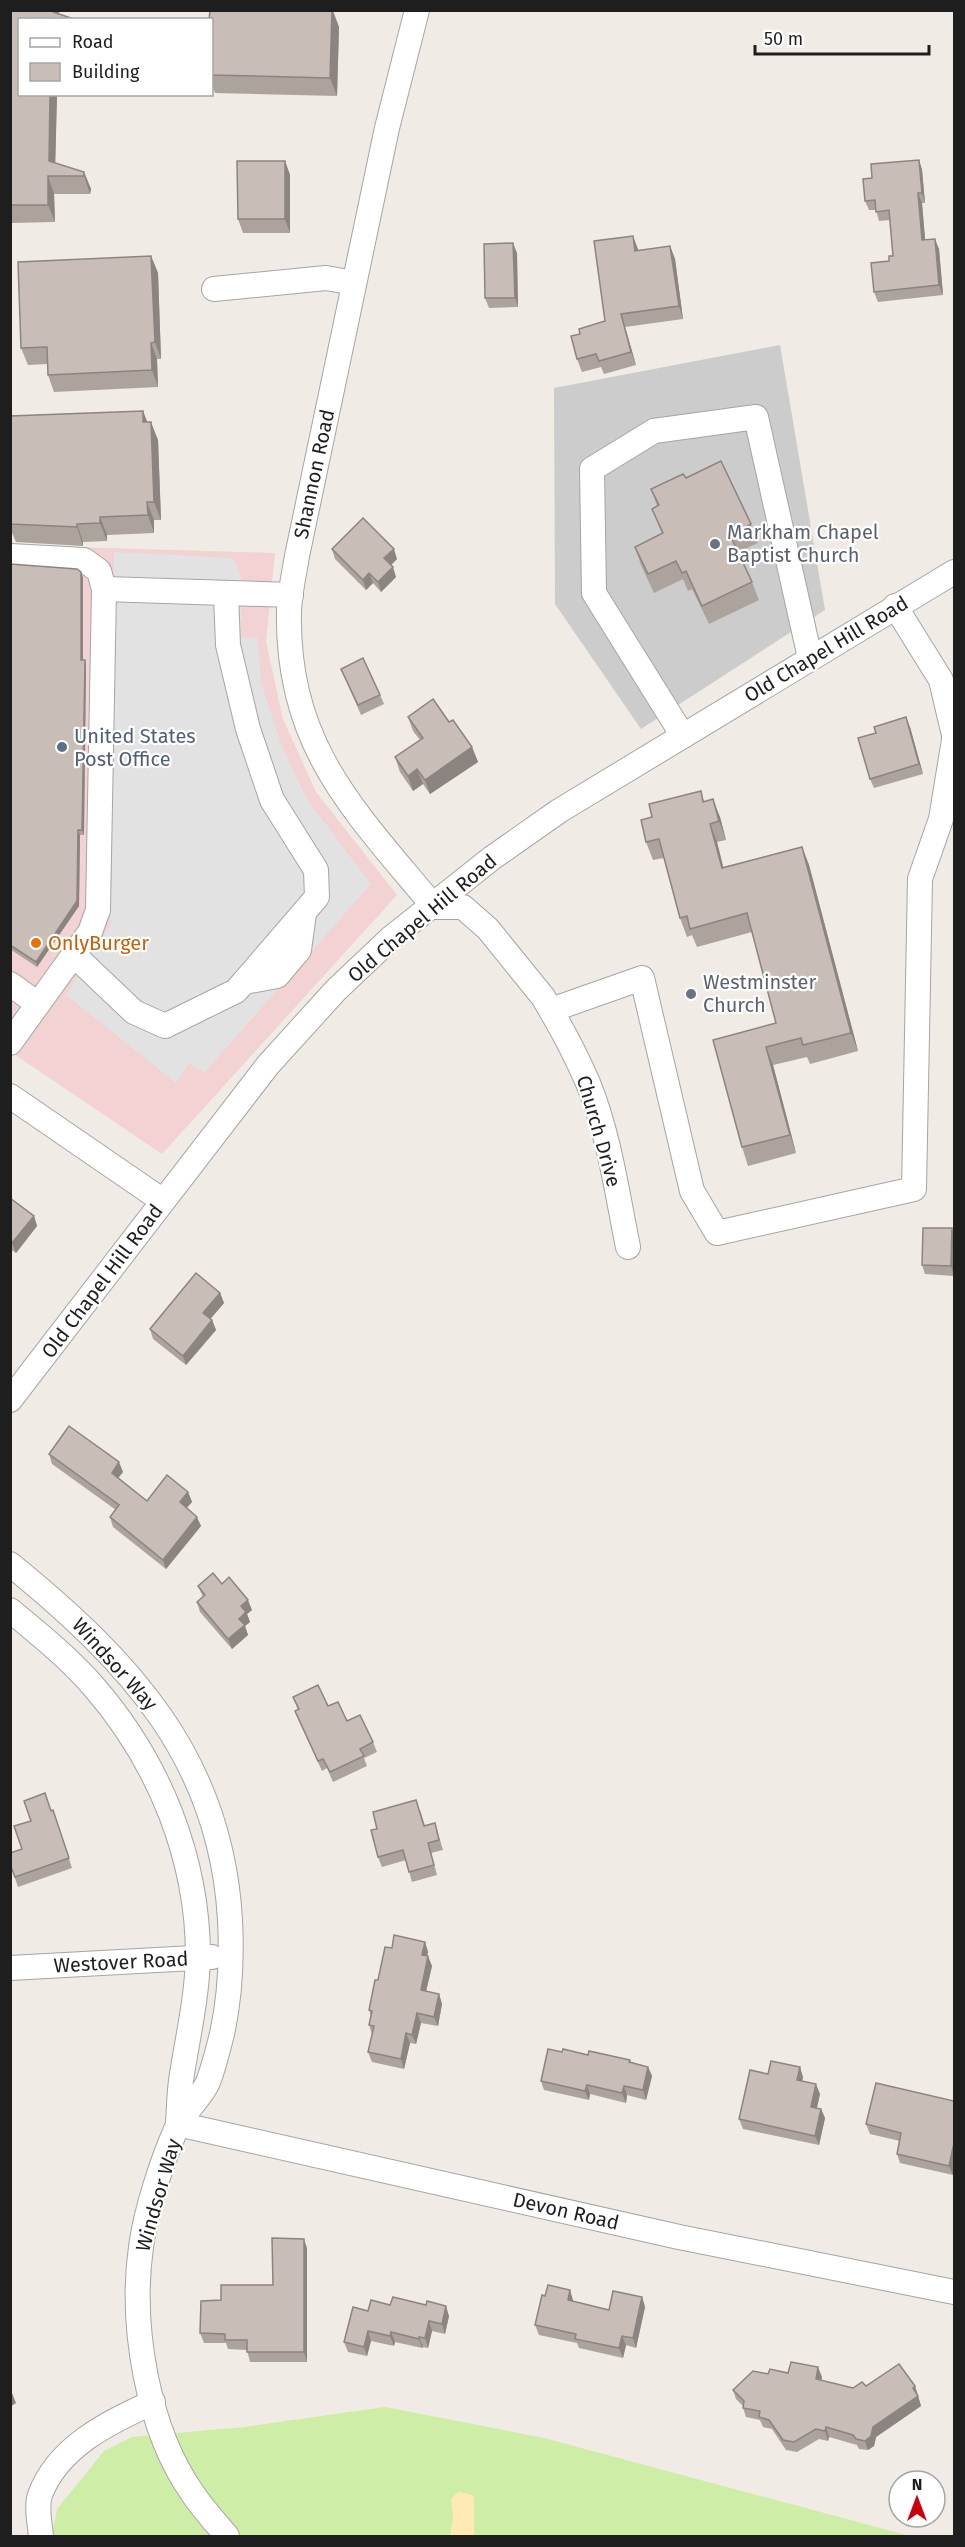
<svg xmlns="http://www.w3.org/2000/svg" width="965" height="2547" font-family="'Fira Sans',sans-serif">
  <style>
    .commercial { fill: #f2d2d3 }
    .religious { fill: #ccc }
    .grass { fill: #ceeda7 }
    .sand { fill: #ffeab3 }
    .parking { fill: #e2e2e2 }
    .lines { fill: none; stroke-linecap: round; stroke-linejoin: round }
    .minor-casing { stroke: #a5a5a5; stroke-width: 26 }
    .minor { stroke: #fff; stroke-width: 24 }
    .wall { fill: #aca39d }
    .shaded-wall { fill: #8c8480 }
    .building { fill: #c8bdb7; stroke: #8c8480; stroke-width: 1.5 }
    .worship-dot { fill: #6b7280; stroke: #fff; stroke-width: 2 }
    .service-dot { fill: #5c6f8a; stroke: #fff; stroke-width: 2 }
    .food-dot { fill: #e8710a; stroke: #fff; stroke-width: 2 }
    .labels { text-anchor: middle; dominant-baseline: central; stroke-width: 4.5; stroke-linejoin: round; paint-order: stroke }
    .street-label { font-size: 20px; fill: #1e1e1e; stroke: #fff }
    .worship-label { font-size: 20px; fill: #5b616d; stroke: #fff; text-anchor: start }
    .service-label { font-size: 20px; fill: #4e5e75; stroke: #fff; text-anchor: start }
    .food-label { font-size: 20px; fill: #c56008; stroke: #fff; text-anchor: start }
  </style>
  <rect width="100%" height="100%" fill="#f0ebe4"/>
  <path class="commercial" d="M11 545 275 553 266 642 283 719 316 792 397 895 162 1154 11 1052Z"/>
  <path class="religious" d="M780 345 825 610 641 729 555 604 554 388Z"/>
  <path class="grass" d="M385 2407 544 2438 910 2536H52L57 2509 104 2451 132 2437 244 2427Z"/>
  <path class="sand" d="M458 2492 470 2494 474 2497V2536H450L453 2517 451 2499Z"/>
  <path class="parking" d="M114 552 233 558 241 575V637L258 638 261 682 281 744 307 799 371 884 204 1073 190 1063 176 1083 66 995 110 926Z"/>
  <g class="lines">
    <g class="minor-casing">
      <g id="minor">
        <path d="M417 10 387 128 297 556C294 574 290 592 289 610 286 746 354 810 434 907H463L488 929 543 997C560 1025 575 1053 588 1083 609 1134 617 1193 628 1247"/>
        <path d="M214 289 326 278 354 283"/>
        <path d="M10 556 84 560 99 571 104 589 98 910 90 932 10 1043"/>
        <path d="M104 589 291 595"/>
        <path d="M895 606 941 680 954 735"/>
        <path d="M683 736 594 593 592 469 654 431 756 417 810 658"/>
        <path d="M74 955 134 1012 165 1026 236 991 317 897 316 870 272 800 248 729 228 645 226 594"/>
        <path d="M244 982 277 976 299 950 304 913"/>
        <path d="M10 984 38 1004"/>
        <path d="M551 1010 642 978 692 1191 717 1233 914 1189 920 879 941 819 954 740"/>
        <path d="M10 1096 163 1201"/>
        <path d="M10 1400 268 1065 336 990 391 938 492 858 559 811 954 572"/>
        <path d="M10 1564C129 1661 221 1758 230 1920 232 1957 230 1997 222 2034 218 2049 214 2067 208 2082 201 2098 185 2110 177 2127 162 2161 146 2210 141 2247 130 2325 147 2429 193 2494 203 2509 216 2523 227 2536"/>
        <path d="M10 1610C39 1634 70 1659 94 1687 159 1762 198 1858 198 1957 197 1997 188 2036 182 2074 179 2091 179 2108 178 2124"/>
        <path d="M10 1968 212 1957"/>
        <path d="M178 2124 679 2237 954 2292"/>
        <path d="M41 2536C40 2525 36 2506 40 2495 58 2446 110 2422 153 2402"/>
      </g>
    </g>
    <use href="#minor" class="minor"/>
  </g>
  <g class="wall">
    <path d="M10 10H59V14L20 20 57 94 55 163 84 172 91 189 90 194H54L55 222 10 223Z"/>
    <path d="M210 10H333L339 27 337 96 215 93 212 85V20Z"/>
    <path d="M919 160 922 170 925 203H922L925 240 939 249 943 295 878 302 874 292 889 261 893 256 890 220 879 221 876 210H869L865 201 872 178Z"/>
    <path d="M285 161 290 175V233H243L238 219Z"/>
    <path d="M670 246 675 259 683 319 625 327 636 365 604 374 601 367 582 372 577 359 580 334 605 321 638 250Z"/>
    <path d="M517 253 518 307 489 308 485 298Z"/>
    <path d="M151 256 158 273 161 359H157L158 387 54 392 48 375V364L28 365 21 348Z"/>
    <path d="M143 411 147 422 158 440 161 520H154V533L107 535V541L83 542V546L16 542 10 528V416Z"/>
    <path d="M686 478 751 524 758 543 738 552 752 582 759 600 709 624 692 589 688 591 683 579 654 593 641 565 635 547 662 534 652 509 657 506 651 489Z"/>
    <path d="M332 549 397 559 391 565 396 577 381 592 373 583 366 590 335 559Z"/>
    <path d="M10 564 83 577V660L86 665 84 835H80L79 906 37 967 10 949Z"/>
    <path d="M341 669 380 695 384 704 361 715Z"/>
    <path d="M408 717 449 722 472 747 478 762 430 794 423 784 413 791 400 772 395 757 420 740 413 731Z"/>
    <path d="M910 727 923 774 874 788 870 779Z"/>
    <path d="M701 791 704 801 720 817 726 840 717 842 723 867 802 847 809 865 858 1051 810 1064 807 1057 773 1065 796 1153 748 1166 742 1147 713 1040 776 1023 752 932 697 947 692 935 687 937 680 918 664 858 653 860 646 842 652 817Z"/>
    <path d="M10 1198 34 1216 37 1226 16 1253 10 1249Z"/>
    <path d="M954 1236V1276L925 1274 922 1265Z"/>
    <path d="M220 1293 224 1303 210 1319 212 1320 216 1330 186 1365 153 1339 150 1329Z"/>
    <path d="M49 1454 123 1472 118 1478 147 1501 188 1492 192 1502 186 1508 201 1526 166 1569 113 1527 110 1517 116 1510 52 1464Z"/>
    <path d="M222 1584 252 1610 247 1614 250 1622 245 1626 248 1635 232 1649 200 1612 197 1602 203 1597 198 1586Z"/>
    <path d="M293 1697 328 1706 373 1742 377 1752 364 1758 367 1766 333 1782 327 1768 322 1771 299 1721 295 1711 298 1710Z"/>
    <path d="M53 1810 72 1868 18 1887 10 1864 22 1849 31 1821Z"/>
    <path d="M420 1810 425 1826 435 1823 443 1850 431 1853 437 1875 412 1882 406 1860 382 1867 378 1857 377 1829Z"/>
    <path d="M425 1942 428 1952 427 1956 432 1966 426 1991 439 1994 442 2004 438 2026 421 2023 416 2044 410 2043 404 2069 372 2062 368 2052 372 2034 369 2025 371 2016 369 2010 392 1948Z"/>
    <path d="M562 2052 630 2060 631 2062 648 2067 652 2076 646 2100 627 2095 626 2103 590 2094 589 2100 544 2090 541 2081Z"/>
    <path d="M768 2074 803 2077 802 2081 820 2094 817 2108 821 2109 825 2118 819 2145 743 2129 739 2119Z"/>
    <path d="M954 2101 953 2175 900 2163 897 2154 900 2141 870 2134 866 2124Z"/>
    <path d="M307 2248V2362H250L247 2350 228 2349 226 2343H204L200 2333 221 2300 273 2285Z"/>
    <path d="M545 2296 573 2300V2302L609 2310 642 2297 645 2307 636 2348 626 2345 623 2358 579 2348 577 2343 539 2335 535 2325Z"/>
    <path d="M390 2305 449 2316 445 2334 432 2331 428 2348 423 2347 422 2348 395 2342 394 2346 371 2341 367 2356 348 2352 344 2342Z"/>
    <path d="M788 2373 822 2377 821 2381 853 2388 866 2386H915L921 2406 876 2437 874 2446 868 2450 859 2449 857 2445 829 2437 828 2441 819 2439 797 2452 786 2450 772 2429 763 2427 760 2420 746 2417 743 2408V2406L736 2399 733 2390 768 2374Z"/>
  </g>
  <g class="shaded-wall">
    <path d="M53 10H59V20H56Z"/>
    <path d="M332 10 339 27 337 96 330 78Z"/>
    <path d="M50 94H57L55 176 49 161Z"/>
    <path d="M919 160 922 170 925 203 922 193Z"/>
    <path d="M285 161 290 175V233L285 219Z"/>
    <path d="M84 172 91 189 90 194 84 176Z"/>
    <path d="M48 176 54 194 55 222 48 205Z"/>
    <path d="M918 193 922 203 926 250 922 240Z"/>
    <path d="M633 236 638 249 640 264 635 251Z"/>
    <path d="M935 239 939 249 943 295 939 285Z"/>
    <path d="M513 243 517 253 518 307 515 298Z"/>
    <path d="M670 246 675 259 683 319 679 306Z"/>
    <path d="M151 256 158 273 161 359 155 342Z"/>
    <path d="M621 314 625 327 636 365 631 352Z"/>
    <path d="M151 343 157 359 158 387 152 370Z"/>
    <path d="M143 411 150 429 143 422Z"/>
    <path d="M151 422 158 440 161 520 154 502Z"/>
    <path d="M147 502 154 520V533L148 515Z"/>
    <path d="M100 517 107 535V541L100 523Z"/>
    <path d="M77 524 83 542V546L77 527Z"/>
    <path d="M394 549 397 559 388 568 384 558Z"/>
    <path d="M393 567 396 577 381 592 378 582Z"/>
    <path d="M81 572 83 577V665L81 660Z"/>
    <path d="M369 573 373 583 366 590 363 580Z"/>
    <path d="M85 660 86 665 84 835 82 830Z"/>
    <path d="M906 717 910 727 923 774 919 764Z"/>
    <path d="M472 747 478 762 430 794 425 780Z"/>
    <path d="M417 769 423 784 413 791 408 776Z"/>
    <path d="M713 799 720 817 726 840 719 821Z"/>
    <path d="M710 824 717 842 728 886 722 868Z"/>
    <path d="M78 830 80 835 79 906 37 967 36 962Z"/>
    <path d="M802 847 809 865 858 1051 851 1033Z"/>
    <path d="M766 1047 773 1065 796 1153 790 1135Z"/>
    <path d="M34 1216 37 1226 16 1253 12 1243Z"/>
    <path d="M952 1228 954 1236V1276L951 1266Z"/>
    <path d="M220 1293 224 1303 207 1323 203 1313Z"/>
    <path d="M212 1320 216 1330 186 1365 183 1356Z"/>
    <path d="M119 1462 123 1472 115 1482 112 1473Z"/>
    <path d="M188 1492 192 1502 183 1512 180 1502Z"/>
    <path d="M197 1517 201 1526 166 1569 163 1560Z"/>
    <path d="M248 1600 252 1610 247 1614 250 1622 245 1626 248 1635 232 1649 228 1639 239 1619 241 1606Z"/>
    <path d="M425 1942 428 1952 425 1965 422 1955Z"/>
    <path d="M428 1956 432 1966 424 2000 421 1990Z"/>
    <path d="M439 1994 442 2004 438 2026 434 2017Z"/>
    <path d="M417 2013 421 2023 416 2044 412 2035Z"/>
    <path d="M406 2033 410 2043 404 2069 401 2059Z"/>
    <path d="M648 2067 652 2076 646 2100 643 2090Z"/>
    <path d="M800 2067 803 2077 800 2090 797 2080Z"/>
    <path d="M816 2084 820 2094 815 2116 811 2107Z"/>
    <path d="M587 2085 590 2094 589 2100 585 2091Z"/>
    <path d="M624 2086 627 2095 626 2103 622 2093Z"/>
    <path d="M821 2109 825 2118 819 2145 815 2136Z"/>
    <path d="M954 2143V2168L953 2175 949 2166Z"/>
    <path d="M304 2239 307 2248V2362L304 2352Z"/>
    <path d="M570 2290 573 2300 571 2310 568 2300Z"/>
    <path d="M642 2297 645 2307 636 2348 633 2338Z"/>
    <path d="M446 2306 449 2316 445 2334 442 2324Z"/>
    <path d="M429 2321 432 2331 428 2348 425 2338Z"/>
    <path d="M368 2331 371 2341 367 2356 364 2347Z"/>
    <path d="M391 2332 395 2342 394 2346 390 2336Z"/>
    <path d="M622 2336 626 2345 623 2358 619 2348Z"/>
    <path d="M419 2337 423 2347 422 2348 419 2339Z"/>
    <path d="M818 2367 822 2377 819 2389 816 2379Z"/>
    <path d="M915 2386 921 2406 876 2437 874 2446 868 2450 865 2441 873 2427Z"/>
    <path d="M12 2393 16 2403 10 2407V2395Z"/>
    <path d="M826 2427 829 2437 828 2441 825 2431Z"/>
  </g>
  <g class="building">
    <path d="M10 10H53V12L77 20H20V94H50L49 161 84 172V176H48V205H10Z"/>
    <path d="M210 10H332L330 78 212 75V20H209Z"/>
    <path d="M919 160 922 193H918L922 240 935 239 939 285 874 292 871 263 889 261V256H893L889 210 876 212 875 200 865 201 863 179 872 178 871 164Z"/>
    <path d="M237 161H285V219H238Z"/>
    <path d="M633 236 635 251 670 246 679 306 621 314 631 352 599 361 596 354 577 359 571 336 580 334 579 329 605 321 594 241Z"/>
    <path d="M513 243 515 298H485L484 244Z"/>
    <path d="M151 256 155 342 151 343 152 370 48 375 47 347 21 348 18 262Z"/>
    <path d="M143 411V422H151L154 502H147L148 515 100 517V523L77 524V527L10 524V416Z"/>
    <path d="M721 461 751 524 730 535 752 582 702 606 686 571 682 573 676 561 648 574 635 547 663 533 652 509 659 505 651 489 683 474 686 478Z"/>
    <path d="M363 518 394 549 384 558 393 567 378 582 369 573 363 580 332 549Z"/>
    <path d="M10 564 77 569 81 572V660H85L82 830H78L77 901 36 962 10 945Z"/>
    <path d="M363 658 380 695 358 705 341 669Z"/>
    <path d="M433 699 449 722 453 720 472 747 425 780 417 769 408 776 395 757 423 738 408 717Z"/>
    <path d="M906 717 919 764 870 779 858 738 876 733 874 727Z"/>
    <path d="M701 791 703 802 713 799 719 821 710 824 722 868 802 847 851 1033 803 1045 801 1038 766 1047 790 1135 742 1147 713 1040 776 1023 747 913 690 929 687 916 680 918 659 839 646 842 641 820 652 817 649 804Z"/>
    <path d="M10 1198 34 1216 12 1243 10 1242Z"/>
    <path d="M923 1228H952L951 1266 922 1265Z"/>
    <path d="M196 1273 220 1293 203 1313 212 1320 183 1356 150 1329Z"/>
    <path d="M69 1426 119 1462 112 1473 147 1501 167 1475 188 1492 180 1502 197 1517 163 1560 110 1517 119 1505 49 1454Z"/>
    <path d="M213 1573 222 1584 229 1577 248 1600 241 1606 246 1612 239 1619 245 1625 228 1639 197 1602 205 1595 198 1586Z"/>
    <path d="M318 1685 328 1706 338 1702 347 1721 360 1715 373 1742 360 1749 364 1756 330 1772 323 1759 318 1761 295 1711 299 1709 293 1697Z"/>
    <path d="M45 1793 51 1811 53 1810 69 1858 15 1877 10 1864V1853L22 1849 14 1826 31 1821 24 1801Z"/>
    <path d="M416 1800 424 1826 435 1823 439 1840 428 1843 434 1865 409 1872 403 1850 378 1857 371 1830 377 1829 373 1812Z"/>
    <path d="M394 1935 425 1942 422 1955 428 1956 421 1990 439 1994 434 2017 417 2013 412 2035 406 2033 401 2059 368 2052 374 2026 369 2025 372 2011 369 2010 375 1980H378L385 1947 392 1948Z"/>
    <path d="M548 2049 562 2052 563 2049 588 2055 589 2051 630 2060 629 2062 648 2067 643 2090 624 2086 622 2093 587 2085 585 2091 541 2081Z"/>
    <path d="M771 2061 800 2067 797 2080 816 2084 811 2107 821 2109 815 2136 739 2119 750 2070 768 2074Z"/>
    <path d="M876 2083 954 2101V2143L949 2166 897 2154 901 2133 866 2124Z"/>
    <path d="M272 2238 304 2239V2352H247V2340H225V2334L200 2333 201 2301 221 2300V2285H273Z"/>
    <path d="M548 2285 570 2290 568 2300 609 2310 613 2291 642 2297 633 2338 622 2336 619 2348 575 2339 576 2334 535 2325 542 2295 545 2296Z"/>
    <path d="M393 2297 426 2305 427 2301 446 2306 442 2324 429 2321 425 2338 419 2337V2339L391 2332 390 2336 368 2331 364 2347 344 2342 353 2307 368 2311 371 2300 390 2305Z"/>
    <path d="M791 2362 818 2367 816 2379 853 2388 862 2382 866 2386 899 2364 915 2386 913 2388 918 2396 873 2427 871 2436 865 2441 856 2439 853 2435 826 2427 825 2431 816 2429 794 2442 783 2440 769 2420 759 2417 760 2411 743 2408 744 2401 733 2390 753 2371 768 2374 770 2369 788 2373Z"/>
  </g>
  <g class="worship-dot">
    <circle cx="715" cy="544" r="6"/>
    <circle cx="691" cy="994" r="6"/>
  </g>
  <circle class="service-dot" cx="62" cy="747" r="6"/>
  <circle class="food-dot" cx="36" cy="943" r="6"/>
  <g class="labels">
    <g class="street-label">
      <text transform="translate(314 474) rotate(-78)">Shannon Road</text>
      <text transform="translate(826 649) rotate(-31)">Old Chapel Hill Road</text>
      <text transform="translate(422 918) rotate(-40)">Old Chapel Hill Road</text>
      <text transform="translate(599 1131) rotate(74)">Church Drive</text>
      <text transform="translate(102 1281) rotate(-53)">Old Chapel Hill Road</text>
      <text transform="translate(115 1664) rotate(48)">Windsor Way</text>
      <text transform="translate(121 1962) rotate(-3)">Westover Road</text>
      <text transform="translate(158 2195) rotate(-74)">Windsor Way</text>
      <text transform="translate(566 2211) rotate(13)">Devon Road</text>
    </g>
    <g class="worship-label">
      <text x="727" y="532">Markham Chapel<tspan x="727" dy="23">Baptist Church</tspan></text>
      <text x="703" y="982">Westminster<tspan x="703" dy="23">Church</tspan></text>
    </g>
    <g class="service-label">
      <text x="74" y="736">United States<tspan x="74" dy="23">Post Office</tspan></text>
    </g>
    <g class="food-label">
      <text x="48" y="943">OnlyBurger</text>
    </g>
  </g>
  <rect width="965" height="2547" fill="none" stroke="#1e1e1e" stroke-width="24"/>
  <rect x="18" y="18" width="195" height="78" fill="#ffffff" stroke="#a5a5a5" stroke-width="1.5"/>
  <rect x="30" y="38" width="30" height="9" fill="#ffffff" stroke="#a5a5a5" stroke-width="1.5"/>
  <text x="72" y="48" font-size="18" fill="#1e1e1e">Road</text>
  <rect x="30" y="63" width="30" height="18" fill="#c8bdb7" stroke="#a5a5a5" stroke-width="1.5"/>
  <text x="72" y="78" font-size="18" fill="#1e1e1e">Building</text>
  <g transform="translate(917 2499)"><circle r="28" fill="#ffffff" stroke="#a5a5a5" stroke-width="1.5"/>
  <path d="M0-4.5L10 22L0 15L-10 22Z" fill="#cd000e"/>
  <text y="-9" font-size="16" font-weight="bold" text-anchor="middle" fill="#1e1e1e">N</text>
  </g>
  <path d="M755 45v9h174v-9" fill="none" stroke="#1e1e1e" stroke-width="3"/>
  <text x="764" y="45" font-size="18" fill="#1e1e1e" stroke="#ffffff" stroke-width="4.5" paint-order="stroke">50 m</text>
</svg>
